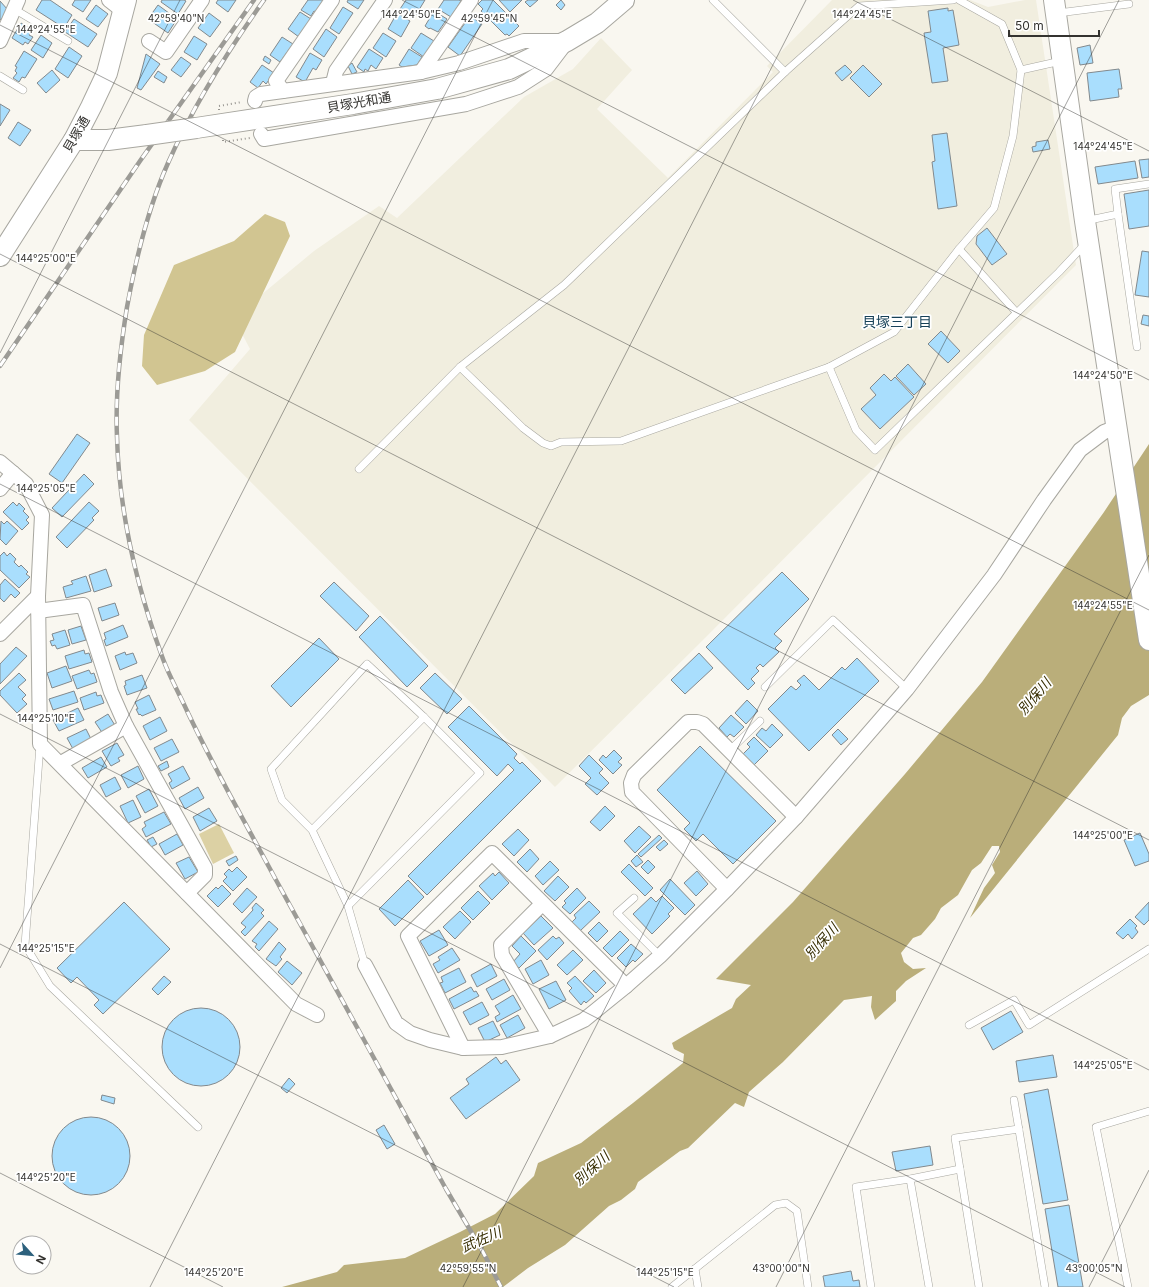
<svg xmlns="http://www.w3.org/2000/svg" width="1149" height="1287" font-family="Inter,'Noto Sans JP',sans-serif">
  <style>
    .built { fill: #f1eedf }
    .green { fill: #dcd1a4 }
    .forest { fill: #d1c591 }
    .water { fill: #baae7a }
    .building { fill: #a9defd; stroke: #82898d }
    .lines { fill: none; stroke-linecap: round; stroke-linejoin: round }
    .lane-casing { stroke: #a8a7a0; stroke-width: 8 }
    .street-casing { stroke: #a8a7a0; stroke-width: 16 }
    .secondary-casing { stroke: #a8a7a0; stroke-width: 22 }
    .path { stroke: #989691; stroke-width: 2; stroke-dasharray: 1 3; stroke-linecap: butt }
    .lane { stroke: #fff; stroke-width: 7 }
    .street { stroke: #fff; stroke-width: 14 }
    .secondary { stroke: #fff; stroke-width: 20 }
    .rail-casing { stroke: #9c9b96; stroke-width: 4.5 }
    .rail { stroke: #fff; stroke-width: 3; stroke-dasharray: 9; stroke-linecap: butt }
    .secondary-bridge-casing { stroke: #a8a7a0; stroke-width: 22; stroke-linecap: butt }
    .secondary-bridge { stroke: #fff; stroke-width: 20 }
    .ticks { fill: none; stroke: #343330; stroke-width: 1; stroke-opacity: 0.45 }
    .labels { text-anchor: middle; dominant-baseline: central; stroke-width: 3.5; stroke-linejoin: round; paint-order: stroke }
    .street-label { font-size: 13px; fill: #343330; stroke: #fff }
    .neighbourhood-label { font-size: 14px; fill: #174158; stroke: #fff }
    .water-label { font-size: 14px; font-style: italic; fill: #362d01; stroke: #fff }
    .ticks-label { font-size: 10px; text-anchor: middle; fill: #343330; stroke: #fff; stroke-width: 3.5; stroke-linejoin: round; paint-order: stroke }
  </style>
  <rect width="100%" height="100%" fill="#f9f7f0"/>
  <path class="built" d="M832 0H970L988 7 1025 0H1036L1076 265 706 637 555 787 189 420 250 349 239 328 255 300 314 251 379 206 397 218 524 97 573 69 601 38 632 70 597 109 668 178 773 72 767 66Z"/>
  <path class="green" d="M219 824 234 853 213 864 199 834Z"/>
  <path class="forest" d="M265 214 285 222 290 236 235 352 205 371 157 385 142 366 144 335 174 265 234 241Z"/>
  <path class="water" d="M1149 444V695L1131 706 1122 718 1118 735 970 918 984 888 995 873 992 865 1000 852 999 846H992L981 863 972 870 958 895 941 908 935 919 921 935 913 938 901 953 904 962 913 969 926 968 906 981 896 991V1001L875 1020 871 1007 872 996 844 1000 783 1062 749 1092 744 1107 735 1103 688 1148 680 1151 638 1182 635 1189 621 1200 609 1206 565 1245 528 1268 503 1287H282L337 1272 344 1265 405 1258 460 1232 495 1214 534 1176 538 1163 581 1143 633 1103 683 1063 684 1054 674 1049 672 1043 732 1008 736 999 751 985 716 979 793 902 905 774 982 682 1104 512Z"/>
  <g class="building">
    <path d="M42 0H50L72 15 64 28 36 10Z"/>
    <path d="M75 0H91L83 12 72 5Z"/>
    <path d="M162 0H184L186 1 178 14 161 2Z"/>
    <path d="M218 0H236L228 12 216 3Z"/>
    <path d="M308 0H324L316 12 314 11 311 16 301 10Z"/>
    <path d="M348 0H364L358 9 347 2Z"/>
    <path d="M406 0H425L414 18 400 9Z"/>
    <path d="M444 0H459L461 1 451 17 438 9Z"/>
    <path d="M482 0H493L519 26 509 36 507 34 505 35 481 11 483 9 478 4Z"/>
    <path d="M499 0H522L510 12Z"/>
    <path d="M528 0H538L530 7 525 2Z"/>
    <path d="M561 0 565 5 561 10 556 5Z"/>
    <path d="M0 1 8 10 4 13 6 15 0 20Z"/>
    <path d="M96 5 108 14 98 27 86 19Z"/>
    <path d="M158 5 177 19 168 33 148 19Z"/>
    <path d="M343 7 353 13 339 34 330 28Z"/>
    <path d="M948 8V11L953 10 959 45 943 48 948 81 932 83 924 33 931 32 928 11Z"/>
    <path d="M434 11 447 19 438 32 430 28 429 29 425 26Z"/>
    <path d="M300 12 311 19 299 37 288 29Z"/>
    <path d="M209 13 221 22 210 37 198 28Z"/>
    <path d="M397 13 410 21 401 37 388 29Z"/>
    <path d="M470 16 482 24 460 56 448 47Z"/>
    <path d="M74 19 97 34 88 47 65 32Z"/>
    <path d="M21 23 32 30 29 35 33 37 28 44 25 42 23 45 12 38Z"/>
    <path d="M326 29 337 37 324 57 313 49Z"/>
    <path d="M383 33 396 41 386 57 373 48Z"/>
    <path d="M421 33 434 41 424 57 411 48Z"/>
    <path d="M41 35 52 43 43 58 31 50Z"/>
    <path d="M194 36 207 44 197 60 184 52Z"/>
    <path d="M282 37 293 44 280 62 270 55Z"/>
    <path d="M1090 45 1093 63 1080 65 1077 48Z"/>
    <path d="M69 47 82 56 68 78 55 69Z"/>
    <path d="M369 49 383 58 376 69 371 65 368 71 365 69 364 72 357 67Z"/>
    <path d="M409 49 422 57 417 65 402 67 399 65Z"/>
    <path d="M24 51 37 59 25 78 22 77 19 82 13 78 17 73 15 71 17 67 15 66Z"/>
    <path d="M310 53 322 60 316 70 313 68 305 82 296 77Z"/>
    <path d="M146 54 160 64 141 90 137 88Z"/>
    <path d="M265 56 271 60 269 64 263 60Z"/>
    <path d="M181 57 191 64 181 77 171 70Z"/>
    <path d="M352 63 357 72 352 74 348 66Z"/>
    <path d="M262 65 274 73 266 84 263 81 258 88 250 82Z"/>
    <path d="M845 65 852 72 842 81 835 73Z"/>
    <path d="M863 65 882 84 869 97 850 78Z"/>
    <path d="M1119 69 1122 89H1118L1119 97 1090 101 1087 73Z"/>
    <path d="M52 70 60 80 46 93 37 83Z"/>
    <path d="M158 71 167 77 164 83 154 77Z"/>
    <path d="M0 104 10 110 0 126Z"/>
    <path d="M18 122 31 130 20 146 8 138Z"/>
    <path d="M947 133 957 206 938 209 932 162 935 161 932 135Z"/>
    <path d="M1048 140 1050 149 1033 152 1032 147 1036 146V142Z"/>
    <path d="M1149 159V177L1142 178 1139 160Z"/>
    <path d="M1135 161 1138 178 1098 184 1095 167Z"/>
    <path d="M1149 190V226L1129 229 1124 194Z"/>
    <path d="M987 228 1007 254 992 265 976 244 977 236Z"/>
    <path d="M1142 251 1149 252V297L1135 295Z"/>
    <path d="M1143 315 1149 316V326L1141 324Z"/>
    <path d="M941 331 960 351 948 363 928 344Z"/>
    <path d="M908 364 926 384 914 395 896 376Z"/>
    <path d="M884 374 891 381 895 377 914 397 880 429 861 409 876 395 870 388Z"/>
    <path d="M77 434 90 443 62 483 49 474Z"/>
    <path d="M84 474 94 484 62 517 52 508Z"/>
    <path d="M13 502 17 506 19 503 25 509 23 511 29 517 26 520 29 523 22 530 3 512Z"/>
    <path d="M89 502 99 511 92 518 94 520 67 548 56 537Z"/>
    <path d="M1 521 4 524 7 521 18 531 6 545 0 539Z"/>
    <path d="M4 552 7 556 10 553 16 559 14 562 19 567 21 565 28 572 26 574 30 577 19 588 0 570V556Z"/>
    <path d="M106 569 112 586 94 592 89 575Z"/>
    <path d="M782 572 809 599 774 634 782 641 775 648 779 652 763 667 760 664 756 668 759 671 751 679 755 683 748 690 706 647Z"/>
    <path d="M86 576 91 591 66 598 63 587 73 584 71 581Z"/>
    <path d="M5 579 20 593 15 598 11 594 4 602 0 598V585Z"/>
    <path d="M334 582 369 616 356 631 320 596Z"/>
    <path d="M115 603 119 615 102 621 98 608Z"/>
    <path d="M380 616 428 666 407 687 359 637Z"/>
    <path d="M123 625 128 637 106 646 104 640 106 639 104 633Z"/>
    <path d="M81 626 86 640 72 644 68 630Z"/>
    <path d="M65 630 70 645 57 649 55 645 52 646 50 641 54 640 52 634Z"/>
    <path d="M319 638 339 659 291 707 271 686Z"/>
    <path d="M16 647 27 656 0 684V664Z"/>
    <path d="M84 650 85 654 89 653 92 662 69 669 65 656Z"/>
    <path d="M125 652 126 655 133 653 137 663 120 670 115 656Z"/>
    <path d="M699 653 713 668 685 694 671 680Z"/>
    <path d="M857 658 879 681 809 751 768 709 791 686 796 690 801 685 797 681 804 675 819 690 842 667 845 670Z"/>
    <path d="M66 666 72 681 52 688 47 673Z"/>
    <path d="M89 670 91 674 94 673 97 682 77 689 72 676Z"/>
    <path d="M19 673 26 680 18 687 26 695 22 699 27 704 17 713 0 695V691Z"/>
    <path d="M435 673 462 699 447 714 420 688Z"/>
    <path d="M142 675 147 688 127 695 124 686 126 685 125 681Z"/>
    <path d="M74 691 78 702 53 710 49 699Z"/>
    <path d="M96 692 97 696 101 695 104 703 84 710 80 698Z"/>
    <path d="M149 695 156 710 142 716 140 714 139 715 136 709H138L135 702Z"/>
    <path d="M747 700 758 711 746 724 735 713Z"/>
    <path d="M469 706 517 754 514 758 520 764 522 762 541 781 427 895 408 876 514 770 508 764 497 776 448 727Z"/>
    <path d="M78 708 84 720 59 731 53 720Z"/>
    <path d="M108 714 116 727 103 734 95 722Z"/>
    <path d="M731 715 744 727 734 737 730 734 727 737 719 728Z"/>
    <path d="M160 717 167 731 150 740 143 726Z"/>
    <path d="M772 724 783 735 770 748 756 735 762 728 766 731Z"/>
    <path d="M86 729 91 739 73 749 67 738Z"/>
    <path d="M838 729 848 739 841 745 832 735Z"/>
    <path d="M754 737 768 751 754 765 743 754 750 747 747 744Z"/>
    <path d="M172 739 179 752 161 761 154 748Z"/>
    <path d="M117 743 124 755 118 758 120 761 111 766 102 751Z"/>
    <path d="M700 746 776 821 733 864 703 834 696 841 684 829 690 823 657 790Z"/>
    <path d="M614 750 622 758 618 762 622 765 613 774 599 760 603 755 606 758Z"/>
    <path d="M589 755 603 769 599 773 609 783 597 795 585 784 591 778 579 766Z"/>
    <path d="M101 757 107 767 88 778 82 768Z"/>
    <path d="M167 761 169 767 161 771 158 766Z"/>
    <path d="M138 766 144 779 128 788 121 775Z"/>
    <path d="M183 766 190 779 172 789 169 783 172 781 168 774Z"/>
    <path d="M115 777 121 789 106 797 100 785Z"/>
    <path d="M198 787 204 798 185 809 179 798Z"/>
    <path d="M149 789 158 806 145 813 136 796Z"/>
    <path d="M133 800 141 817 128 823 120 806Z"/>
    <path d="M605 806 615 816 600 831 590 822Z"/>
    <path d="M209 808 217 821 200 831 193 817Z"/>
    <path d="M164 812 171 824 146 837 142 829 146 826 144 822Z"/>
    <path d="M639 826 651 837 635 853 624 841Z"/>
    <path d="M518 829 529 840 514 856 502 844Z"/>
    <path d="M1140 833 1149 854V861L1135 866 1124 840Z"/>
    <path d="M177 834 183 845 165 855 159 844Z"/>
    <path d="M659 835 662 838 641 857 638 854Z"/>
    <path d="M153 837 157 844 151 847 147 840Z"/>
    <path d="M664 840 668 844 660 851 656 847Z"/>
    <path d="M530 849 539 859 527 872 517 862Z"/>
    <path d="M637 855 643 862 636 867 631 861Z"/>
    <path d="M236 856 238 860 229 866 226 861Z"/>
    <path d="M189 857 198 872 185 879 176 863Z"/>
    <path d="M648 860 655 867 648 874 641 867Z"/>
    <path d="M550 861 559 870 543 885 535 876Z"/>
    <path d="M629 864 653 888 645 896 621 872Z"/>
    <path d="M237 867 247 877 233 891 223 881 227 877 224 874 229 869 232 872Z"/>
    <path d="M697 871 708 884 696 896 684 883Z"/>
    <path d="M499 872 509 883 492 900 479 886 493 873 495 876Z"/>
    <path d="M558 876 569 887 555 901 544 891Z"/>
    <path d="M670 879 695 905 685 915 660 890Z"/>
    <path d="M408 880 424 897 395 926 379 909Z"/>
    <path d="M222 885 231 894 218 907 207 896 216 887 218 889Z"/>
    <path d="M247 888 257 897 242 913 233 904Z"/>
    <path d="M577 888 586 898 570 914 562 907 566 903 564 901Z"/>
    <path d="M478 891 490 903 473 920 461 908Z"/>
    <path d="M662 896 674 908 668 914 670 916 652 934 633 914 651 897 656 902Z"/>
    <path d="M589 901 600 912 580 931 572 922 576 918 574 915Z"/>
    <path d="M124 902 170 949 103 1014 94 1005 99 1000 77 977 71 983 57 968Z"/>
    <path d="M1149 902V920L1144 925 1135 917Z"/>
    <path d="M256 903 264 910 261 913 264 916 245 936 241 932 246 927 241 923 253 910 252 908Z"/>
    <path d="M460 911 471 922 455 939 443 927Z"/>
    <path d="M541 916 553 928 534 945 523 933Z"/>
    <path d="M1130 919 1137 926 1135 928 1138 932 1132 939 1128 934 1123 939 1116 933Z"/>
    <path d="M269 921 278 929 259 951 255 947 257 944 252 941Z"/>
    <path d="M599 922 608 931 597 942 588 933Z"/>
    <path d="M439 930 448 945 429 956 420 941Z"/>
    <path d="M620 931 629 940 612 957 603 948Z"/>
    <path d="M521 936 536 951 519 968 513 962 520 954 512 946Z"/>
    <path d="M553 936 556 939 559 937 564 943 547 960 538 950Z"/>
    <path d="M279 942 286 949 280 957 282 959 276 966 266 959Z"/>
    <path d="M631 944 643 954 635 962 633 960 626 967 617 958Z"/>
    <path d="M452 948 460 960 438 973 433 964 440 960 438 957Z"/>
    <path d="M573 950 583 960 567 975 557 965Z"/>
    <path d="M541 960 549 975 533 984 525 969Z"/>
    <path d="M287 961 302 973 292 985 278 972Z"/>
    <path d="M491 964 497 976 477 987 471 975Z"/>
    <path d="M459 968 466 982 445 993 440 983 443 982 441 977Z"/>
    <path d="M594 970 606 983 596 993 583 981Z"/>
    <path d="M164 976 171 982 158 995 152 989Z"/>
    <path d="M575 976 594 996 586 1003 584 1001 581 1005 569 991 572 988 567 983Z"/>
    <path d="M504 979 510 990 492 1000 486 989Z"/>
    <path d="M556 981 566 1000 549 1009 539 989Z"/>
    <path d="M471 987 474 992 476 991 479 996 454 1009 449 999Z"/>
    <path d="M513 995 521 1009 497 1022 495 1017 500 1014 495 1006Z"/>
    <path d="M482 1002 489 1015 470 1025 463 1012Z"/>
    <circle cx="201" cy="1047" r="39"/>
    <path d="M1011 1011 1023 1032 993 1050 981 1028Z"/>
    <path d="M518 1015 525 1028 507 1038 500 1025Z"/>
    <path d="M493 1021 500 1035 485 1042 478 1028Z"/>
    <path d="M1053 1055 1057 1077 1019 1082 1016 1061Z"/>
    <path d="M496 1057 501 1064 506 1060 520 1080 466 1119 450 1098 469 1084 466 1079Z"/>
    <path d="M289 1078 295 1084 287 1093 281 1088Z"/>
    <path d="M1048 1089 1068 1200 1043 1204 1024 1094Z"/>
    <path d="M102 1095 115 1098 114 1104 101 1100Z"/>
    <circle cx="91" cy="1156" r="39"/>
    <path d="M384 1125 395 1144 387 1149 376 1130Z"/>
    <path d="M930 1146 933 1165 896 1171 892 1152Z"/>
    <path d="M1069 1205 1083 1287H1058L1045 1209Z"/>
    <path d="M851 1271 853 1281 859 1280 860 1287H825L823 1276Z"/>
  </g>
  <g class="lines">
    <g class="lane-casing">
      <g id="lane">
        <path d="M959 0 1002 24 1021 70"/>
        <path d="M14 9 68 41"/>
        <path d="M1058 13 1129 4"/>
        <path d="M785 72 859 6 953 0"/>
        <path d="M0 76 23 90"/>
        <path d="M1118 214 1115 189 1149 184"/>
        <path d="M1085 221 1118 214 1137 347"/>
        <path d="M959 249 1017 313"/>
        <path d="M460 367 523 428 543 443 551 446 561 442 621 441 829 367 894 332 959 249 994 208 1013 136 1021 70 1061 61"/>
        <path d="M829 367 856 430 875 450 1059 272 1086 243"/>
        <path d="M359 469 460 367 564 285 785 72 713 0"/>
        <path d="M765 687 833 620 907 689"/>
        <path d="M40 745 25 945 50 986 198 1127"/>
        <path d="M729 751 760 721"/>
        <path d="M312 830 424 717 367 664 271 769 282 800 312 830 348 906 365 965"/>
        <path d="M634 898 617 913 660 956"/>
        <path d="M348 906 480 773 424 717"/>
        <path d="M969 1025 1014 1000 1029 1025 1149 949"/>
        <path d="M1014 1100 1045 1287"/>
        <path d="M695 1269 698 1287"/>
        <path d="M672 1287 775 1205 786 1203 797 1211 808 1287"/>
        <path d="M871 1287 856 1187 910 1179"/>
        <path d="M929 1287 910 1179 960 1169"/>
        <path d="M979 1287 955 1138 1019 1129"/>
        <path d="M1128 1287 1096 1127 1149 1111"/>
      </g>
    </g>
    <g class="street-casing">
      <g id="street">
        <path d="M109 0 123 11"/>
        <path d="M0 41 18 0"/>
        <path d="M149 41 166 52 202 0"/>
        <path d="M421 72 471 0"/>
        <path d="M333 83 336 71 385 0"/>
        <path d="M283 91 276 81 332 0"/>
        <path d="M255 101 256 97 261 94 421 72 459 63 524 41H563"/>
        <path d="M261 134 264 139 466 104 518 87 546 69 565 44"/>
        <path d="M0 462 26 484 42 515 38 596 40 744 296 1004 317 1015"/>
        <path d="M0 489 13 473"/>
        <path d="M38 611 83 605 111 692 126 726 205 868V875L187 893"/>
        <path d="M0 634 38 596"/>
        <path d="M61 763 126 726"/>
        <path d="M727 889 632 792 631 783 634 775 688 722H697L703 724 796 817"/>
        <path d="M542 904 501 945 502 955 550 1036"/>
        <path d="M365 965 396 1023 410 1033 430 1040 463 1048 502 1047 550 1036 584 1020 626 986 660 956 727 889 796 817 907 689 994 575 1044 500 1080 450 1104 432 1117 427"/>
        <path d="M463 1048 408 936 492 853 626 986"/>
      </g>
    </g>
    <g class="secondary-casing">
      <g id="secondary">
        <path d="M1054 0 1085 221 1149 640"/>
        <path d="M196 128 353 104 437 89 509 69 567 41 597 23 624 0"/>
        <path d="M74 140H108L147 135"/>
        <path d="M0 256 74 140 91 107 107 73 126 0"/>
      </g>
    </g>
    <g class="path">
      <path d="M219 110V106L242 102"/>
      <path d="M223 140V142L250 138"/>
    </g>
    <use href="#lane" class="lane"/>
    <use href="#street" class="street"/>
    <use href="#secondary" class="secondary"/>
    <g class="rail-casing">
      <g id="rail">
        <path d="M264 0C227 52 194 104 168 163 148 208 136 258 127 307 120 350 115 393 117 437 119 513 137 588 163 659 170 678 180 695 188 713 215 770 246 824 276 880 333 983 389 1086 446 1189L483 1252 501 1287"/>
        <path d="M0 366 140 161 254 0"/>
      </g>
    </g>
    <use href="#rail" class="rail"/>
    <g class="secondary-bridge-casing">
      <path id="secondary-bridge" d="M147 135 196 128"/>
    </g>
    <use href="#secondary-bridge" class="secondary-bridge"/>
  </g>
  <path class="ticks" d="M402 0 1149 380M853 0 1149 151M0 25 1149 610M0 254 1149 840M0 353 180 0M0 484 1149 1070M0 714 1125 1287M0 944 674 1287M0 968 493 0M0 1173 223 1287M150 1287 806 0M463 1287 1119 0M776 1287 1149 555M1089 1287 1149 1170"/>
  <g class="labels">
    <g class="street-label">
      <text transform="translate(359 102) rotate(-10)">貝塚光和通</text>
      <text transform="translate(76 134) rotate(-60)">貝塚通</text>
    </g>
    <g class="neighbourhood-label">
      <text x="897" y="321">貝塚三丁目</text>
    </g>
    <g class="water-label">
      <text transform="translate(1034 696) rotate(-49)">別保川</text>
      <text transform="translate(821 941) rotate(-48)">別保川</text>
      <text transform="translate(591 1168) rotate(-42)">別保川</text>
      <text transform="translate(481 1239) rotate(-23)">武佐川</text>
    </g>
  </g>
  <g class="ticks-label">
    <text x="411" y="18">144°24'50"E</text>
    <text x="862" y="18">144°24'45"E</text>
    <text x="176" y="22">42°59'40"N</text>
    <text x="489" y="22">42°59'45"N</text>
    <text x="46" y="33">144°24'55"E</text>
    <text x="1103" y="150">144°24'45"E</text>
    <text x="46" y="262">144°25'00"E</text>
    <text x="1103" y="379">144°24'50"E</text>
    <text x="46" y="492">144°25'05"E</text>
    <text x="1103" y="609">144°24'55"E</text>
    <text x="46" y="722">144°25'10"E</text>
    <text x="1103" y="839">144°25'00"E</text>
    <text x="46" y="952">144°25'15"E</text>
    <text x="1103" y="1069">144°25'05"E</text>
    <text x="46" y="1181">144°25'20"E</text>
    <text x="468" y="1272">42°59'55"N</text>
    <text x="781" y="1272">43°00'00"N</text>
    <text x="1094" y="1272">43°00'05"N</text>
    <text x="214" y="1276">144°25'20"E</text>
    <text x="665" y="1276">144°25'15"E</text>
  </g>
  <g transform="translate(32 1255) rotate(117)"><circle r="19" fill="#ffffff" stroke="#aeadac"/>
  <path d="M0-3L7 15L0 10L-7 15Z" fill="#2d617d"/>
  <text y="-6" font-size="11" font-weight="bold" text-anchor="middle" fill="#343330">N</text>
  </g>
  <path d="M1009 30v6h90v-6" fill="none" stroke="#343330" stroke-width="2"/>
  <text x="1015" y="30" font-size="12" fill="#343330" stroke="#ffffff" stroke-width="3" paint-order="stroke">50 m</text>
</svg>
